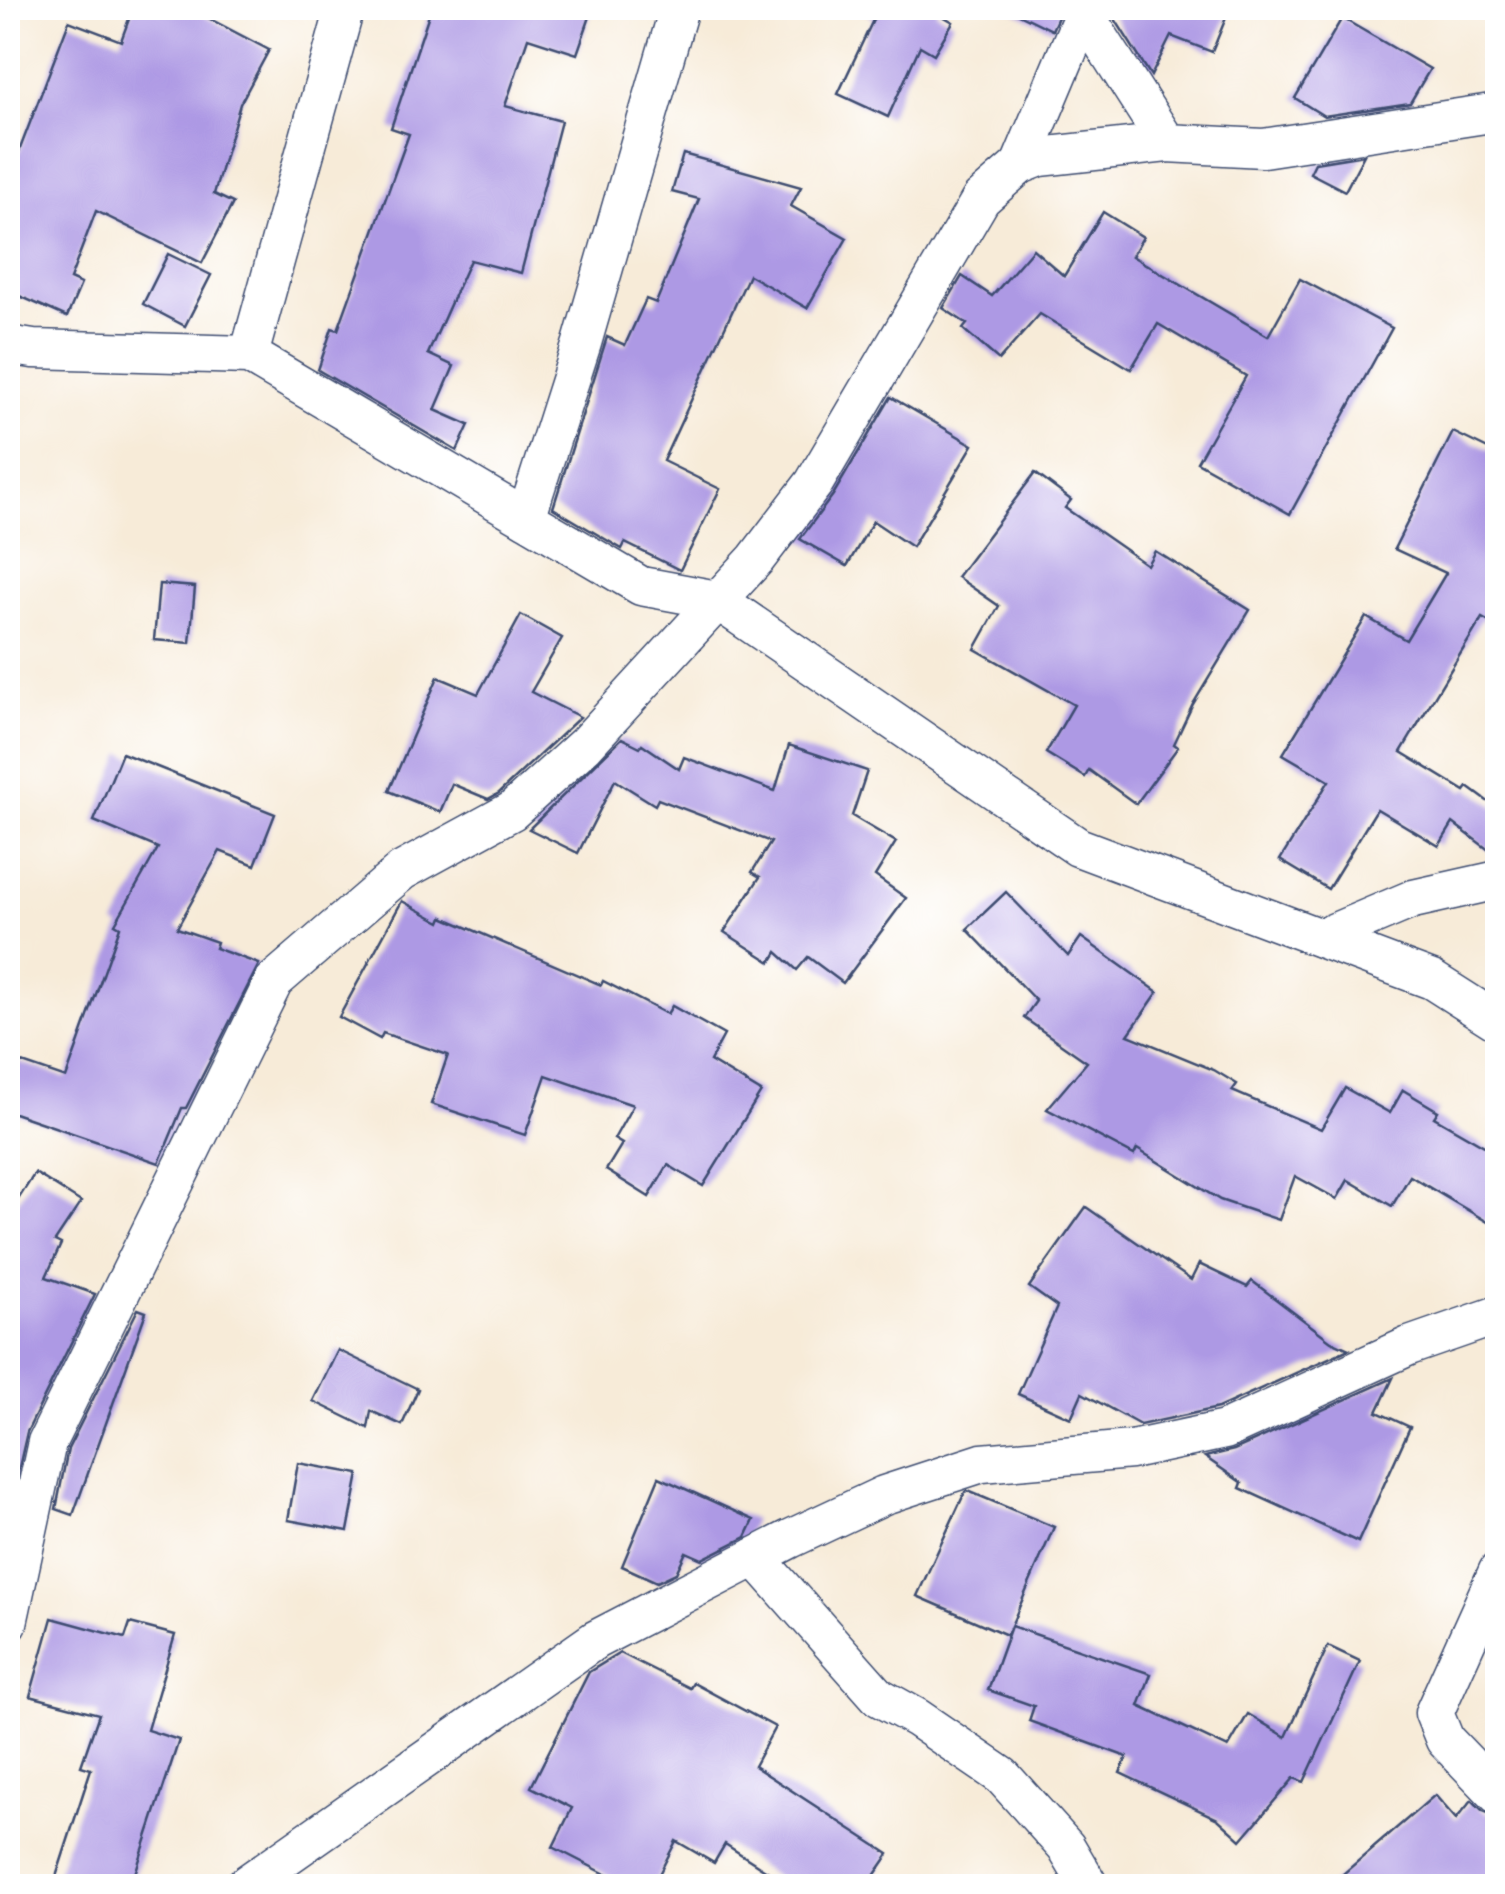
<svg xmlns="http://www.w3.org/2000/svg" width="1505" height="1894" font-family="'EB Garamond',serif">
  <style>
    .building { fill: #ad99e4 }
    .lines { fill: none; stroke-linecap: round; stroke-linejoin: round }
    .minor-casing { stroke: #3c4b70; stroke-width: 41 }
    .minor { stroke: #fff; stroke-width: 38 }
  </style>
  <rect width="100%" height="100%" fill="#fff"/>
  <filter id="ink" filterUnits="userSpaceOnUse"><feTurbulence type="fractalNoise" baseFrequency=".01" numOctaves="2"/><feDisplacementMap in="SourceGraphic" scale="20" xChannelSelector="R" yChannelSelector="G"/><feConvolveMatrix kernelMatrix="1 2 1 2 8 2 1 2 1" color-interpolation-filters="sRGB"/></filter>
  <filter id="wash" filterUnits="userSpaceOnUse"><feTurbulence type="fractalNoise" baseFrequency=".0048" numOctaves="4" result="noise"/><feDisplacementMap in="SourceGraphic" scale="40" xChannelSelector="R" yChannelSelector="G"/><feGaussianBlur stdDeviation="2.25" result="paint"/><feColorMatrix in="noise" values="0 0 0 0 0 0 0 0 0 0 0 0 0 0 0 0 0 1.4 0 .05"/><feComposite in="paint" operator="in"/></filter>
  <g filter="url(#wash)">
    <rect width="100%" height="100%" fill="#f7ebd8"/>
    <g id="blocks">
      <g class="building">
        <path d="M133 8H189L269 50 240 104 214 194 233 203 202 263 96 211 70 279 81 284 67 317 8 291V180L69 21 121 41Z"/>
        <path d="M431 8H593L577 54 528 38 505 106 561 121 521 273 470 260 428 354 454 366 435 410 469 425 457 451 318 370 332 328 338 330 409 134 391 128Z"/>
        <path d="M857 8H938L936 12 953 22 934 54 920 46 888 117 838 94 874 18Z"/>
        <path d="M1007 8H1062L1052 30Z"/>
        <path d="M1108 8H1230L1212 52 1171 36 1151 76Z"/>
        <path d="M1342 18 1430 69 1410 103 1324 116 1295 98Z"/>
        <path d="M683 154 801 187 791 206 847 238 807 308 749 275 663 461 720 489 680 570 625 543 622 549 553 508 607 337 625 345 646 299 656 303 699 199 672 192Z"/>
        <path d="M1364 155 1345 191 1310 173 1315 163Z"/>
        <path d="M1103 212 1143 237 1132 256 1268 336 1300 279 1392 328 1290 514 1197 462 1246 376 1158 324 1131 369 1040 314 999 360 963 329 967 324 943 308 962 276 992 296 1033 249 1064 276Z"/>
        <path d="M168 254 211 275 185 326 143 304Z"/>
        <path d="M891 397 973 445 912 547 873 521 847 566 800 539 833 495Z"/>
        <path d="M1453 432 1498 454V627L1482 618 1401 752 1465 791 1468 787 1498 809V857L1453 823 1439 846 1377 809 1328 889 1280 860 1329 781 1283 754 1366 617 1406 640 1446 573 1394 549Z"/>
        <path d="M1035 473 1071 500 1065 508 1147 565 1155 551 1250 610 1193 704 1174 744 1178 747 1136 804 1089 770 1085 777 1046 753 1074 705 975 649 999 606 957 577Z"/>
        <path d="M159 584 195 587 190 643 154 640Z"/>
        <path d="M521 615 562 638 531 692 580 717 499 793 488 799 452 784 440 812 389 791 438 677 478 694Z"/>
        <path d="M622 738 640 747 642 744 679 769 684 757 775 791 789 745 867 771 852 816 896 842 875 876 906 898 843 983 808 957 797 970 777 952 771 962 724 932 760 877 752 872 771 842 658 799 655 805 615 780 578 853 529 829Z"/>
        <path d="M122 753 275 814 255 865 220 851 177 928 217 942 215 948 259 964 186 1108H182L159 1163 8 1111V1058L66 1078 120 927 115 924 158 848 94 821Z"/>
        <path d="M1006 892 1068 956 1081 937 1158 992 1128 1035 1214 1070 1237 1084 1232 1091 1321 1129 1345 1088 1390 1113 1403 1090 1438 1111 1434 1117 1498 1154V1228L1410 1176 1392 1206 1348 1180 1337 1199 1295 1176 1279 1220 1220 1200 1137 1149 1134 1155 1047 1109 1087 1062 1024 1018 1036 1001 967 929Z"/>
        <path d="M402 901 441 922 443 917 601 985 603 981 667 1014 672 1006 724 1035 710 1061 761 1092 703 1186 668 1165 649 1197 606 1170 622 1144 614 1139 633 1105 546 1075 525 1135 431 1104 448 1055 383 1033 380 1039 339 1017Z"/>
        <path d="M35 1173 81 1202 55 1241 61 1244 46 1277 95 1294 27 1432 13 1494 8 1492V1215Z"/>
        <path d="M1086 1207 1191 1280 1199 1264 1247 1287 1252 1281 1331 1341 1349 1349 1218 1408 1140 1425 1082 1393 1071 1418 1018 1394 1057 1307 1029 1287Z"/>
        <path d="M138 1309 146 1312 73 1515 56 1509 68 1449Z"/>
        <path d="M338 1350 418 1389 402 1425 371 1411 368 1428 313 1401Z"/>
        <path d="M1393 1378 1377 1412 1410 1427 1358 1542 1240 1488 1242 1483 1205 1457 1234 1450Z"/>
        <path d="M298 1463 359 1474 348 1531 288 1520Z"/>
        <path d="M659 1477 754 1520 746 1537 702 1559 686 1552 676 1573 657 1582 622 1566Z"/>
        <path d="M968 1491 1054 1527 1011 1626 1151 1674 1139 1706 1228 1748 1248 1714 1286 1737 1328 1646 1360 1661 1304 1782 1294 1778 1241 1840 1218 1819 1120 1773 1127 1757 1029 1721 1034 1706 988 1690 1011 1626 1007 1635 917 1596 965 1492Z"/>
        <path d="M52 1618 125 1638 130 1623 175 1635 147 1730 179 1740 131 1886H53L91 1769 81 1766 99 1714 30 1696Z"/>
        <path d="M620 1653 690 1688 693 1683 775 1727 754 1766 889 1854 867 1886H790L725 1844 714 1863 676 1841 653 1886H629L553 1847 572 1808 531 1787 589 1672Z"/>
        <path d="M1435 1795 1456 1819 1472 1800 1483 1811 1498 1817V1874L1483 1886H1329Z"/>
      </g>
    </g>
  </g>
  <g filter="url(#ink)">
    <use href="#blocks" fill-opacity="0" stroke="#3c4b70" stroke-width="2.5"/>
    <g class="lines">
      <g class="minor-casing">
        <g id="minor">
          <path d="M1085 15 1167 143"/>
          <path d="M1020 165 1086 8"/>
          <path d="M8 345 33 349 249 355 641 586 717 600 1078 847 1432 980 1498 1022"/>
          <path d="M249 355 345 8"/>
          <path d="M526 518 582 343 679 8"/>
          <path d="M1321 938 1413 899 1498 880"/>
          <path d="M755 1557 879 1697 917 1718 1002 1776 1066 1847 1089 1886"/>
          <path d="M1498 1571 1434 1713 1445 1740 1498 1795"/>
          <path d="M8 1623 47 1442 274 981 402 871 512 811 585 745 756 559 814 483 981 199 1020 165 1040 157 1167 143 1263 148 1498 112"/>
          <path d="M244 1886 595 1640 790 1539 884 1495 982 1463 1131 1450 1225 1430 1409 1346 1498 1315"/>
        </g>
      </g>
      <use href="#minor" class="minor"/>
    </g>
  </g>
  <rect width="1505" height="1894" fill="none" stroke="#fff" stroke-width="40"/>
</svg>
